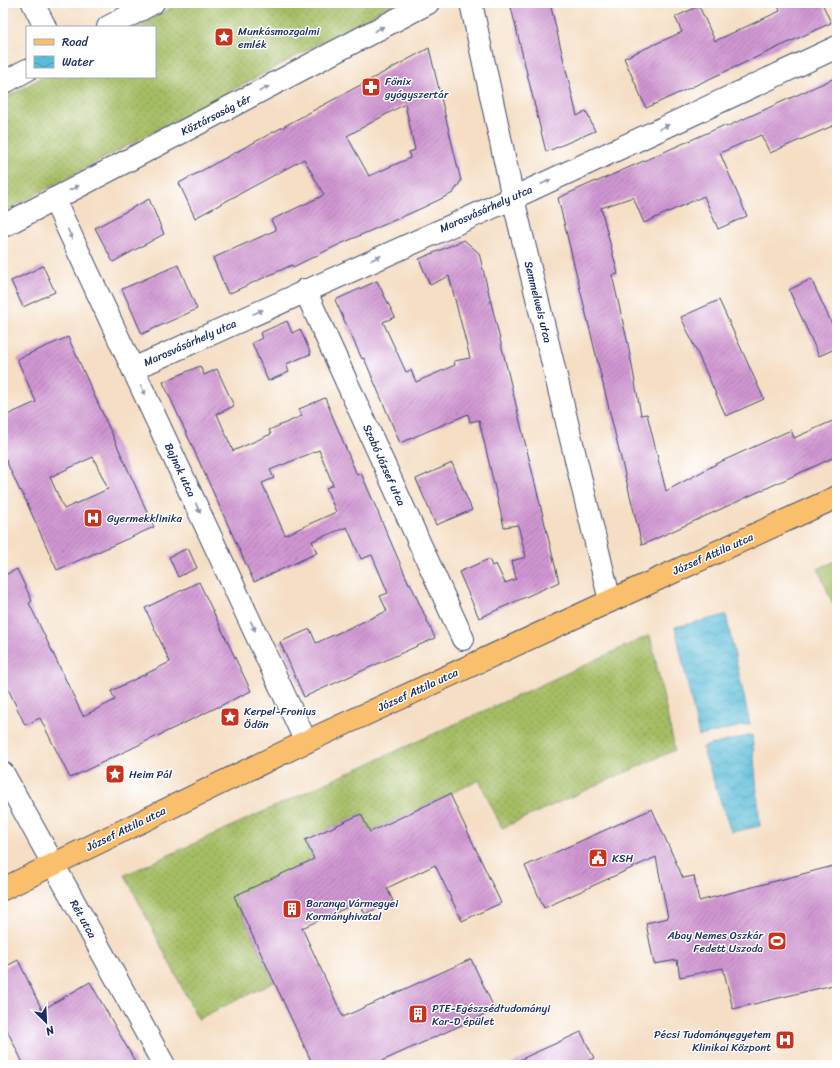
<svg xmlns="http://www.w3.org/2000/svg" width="840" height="1068" font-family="Sriracha,sans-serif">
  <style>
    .grass { fill: url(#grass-dots); stroke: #607660 }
    .garden { fill: #a5bd63; stroke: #607660 }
    .water { fill: url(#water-waves); stroke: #3a769b }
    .building { fill: url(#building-hatch); fill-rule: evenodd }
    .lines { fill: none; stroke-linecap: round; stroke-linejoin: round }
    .minor-casing { stroke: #3c496d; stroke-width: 24 }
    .primary-casing { stroke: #3c496d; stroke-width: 24 }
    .minor { stroke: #fff; stroke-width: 22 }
    .primary { stroke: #f9bf6c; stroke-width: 22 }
    .oneway { fill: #8d97ae }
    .labels { text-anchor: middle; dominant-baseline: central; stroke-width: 3; stroke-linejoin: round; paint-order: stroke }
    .poi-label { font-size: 11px; fill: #1b2f5e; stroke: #fff; text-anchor: start }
    .street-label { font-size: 11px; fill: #1b2f5e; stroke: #fff }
  </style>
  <defs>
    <pattern id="grass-dots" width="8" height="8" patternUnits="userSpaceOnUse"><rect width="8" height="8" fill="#a5bd63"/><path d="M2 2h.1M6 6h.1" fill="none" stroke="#869a55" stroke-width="1.8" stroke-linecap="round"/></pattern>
    <pattern id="water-waves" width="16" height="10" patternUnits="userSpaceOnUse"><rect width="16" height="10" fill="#5abcd8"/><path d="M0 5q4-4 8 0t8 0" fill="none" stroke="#4a99b2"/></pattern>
    <pattern id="building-hatch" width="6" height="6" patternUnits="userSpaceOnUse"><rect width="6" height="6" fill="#d095d1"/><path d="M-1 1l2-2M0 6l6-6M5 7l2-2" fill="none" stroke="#a87aad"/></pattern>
  </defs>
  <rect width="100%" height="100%" fill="#fff"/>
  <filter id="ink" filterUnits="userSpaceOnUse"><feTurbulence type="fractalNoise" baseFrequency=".025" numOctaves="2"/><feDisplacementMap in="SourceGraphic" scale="8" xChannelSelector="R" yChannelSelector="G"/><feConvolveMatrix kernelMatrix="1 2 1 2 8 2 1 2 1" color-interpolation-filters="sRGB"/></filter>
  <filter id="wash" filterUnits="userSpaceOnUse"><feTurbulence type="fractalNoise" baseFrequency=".012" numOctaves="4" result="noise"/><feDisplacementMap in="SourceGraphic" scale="16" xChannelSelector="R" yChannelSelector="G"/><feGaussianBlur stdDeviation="0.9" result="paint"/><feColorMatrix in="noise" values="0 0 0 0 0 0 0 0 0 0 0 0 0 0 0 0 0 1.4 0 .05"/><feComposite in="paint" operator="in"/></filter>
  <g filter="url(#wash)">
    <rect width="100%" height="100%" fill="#f5dec4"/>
    <g class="grass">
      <path d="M180 3H396L3 212V99L43 77H155V27H136Z"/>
      <path d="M650 635 675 750 502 828 479 780 370 832 361 814 305 840 314 859 234 897 274 982 198 1019 125 875Z"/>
    </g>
    <path class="garden" d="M837 560V604L834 606 818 569Z"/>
    <g class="water">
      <path d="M726 615 750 724 699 736 675 627Z"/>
      <path d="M752 735 760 826 731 832 702 747Z"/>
    </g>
    <g id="blocks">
      <g class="building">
        <path d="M510 3H550L577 116 586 111 595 131 546 152Z"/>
        <path d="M777 3H822L831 23 646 108 624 58 682 32 675 17 699 6 715 41 780 11Z"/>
        <path d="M429 48 461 181 453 193 422 208 336 246 293 267 292 265 228 294 213 258 276 230 271 220 324 195 304 159 195 218 179 183ZM405 104 415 150 409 152 410 158 369 176 347 136Z"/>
        <path d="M837 77V124L770 153 761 135 720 153 747 216 718 229 704 196 644 223 633 197 601 208 618 274 612 275 628 344 641 415 647 414 666 491 718 463 791 430 794 438 837 419V456L642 545 558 198 596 181V182L725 125 726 127Z"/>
        <path d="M149 199 164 234 113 262 95 228Z"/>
        <path d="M464 240 479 253 559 582 479 618 459 572 489 559 492 566 496 564 505 583 516 579 512 561 526 557 518 525 504 527 479 420 470 422 468 414 400 443 364 358 362 359 335 300 377 281 395 317 383 322 406 372 411 370 416 382 455 365 454 361 470 358 449 276 430 285 419 259Z"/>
        <path d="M178 265 197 309 142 334 122 289Z"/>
        <path d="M43 266 55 292 23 307 11 281Z"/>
        <path d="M811 279 837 335V348L819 356 789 290Z"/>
        <path d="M719 300 764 399 726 416 681 317Z"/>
        <path d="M287 321 292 333 300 329 311 354 286 364 289 372 268 381 252 343 262 338 260 333Z"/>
        <path d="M68 337 154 527 57 570 21 490 20 491 3 454V417L36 402 17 359ZM93 457 108 489 64 509 50 477Z"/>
        <path d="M200 366 204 375 217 369 234 406 217 414 233 451 271 434 269 430 302 416 299 409 325 398 357 475 361 473 409 584 410 583 435 638 304 697 280 642 310 629 316 643 387 611 380 596 388 593 372 555 361 559 347 527 312 541 317 553 254 582 163 382ZM319 450 333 485 326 488 336 512 285 535 262 483 274 478 270 470Z"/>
        <path d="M452 463 472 510 436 525 416 479Z"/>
        <path d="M188 548 197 568 178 577 169 557Z"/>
        <path d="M17 569 32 601 29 603 83 716 115 700 111 691 170 662 145 608 199 582 251 691 70 778 40 718 25 725 3 678V576Z"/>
        <path d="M450 794 501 903 462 921 435 865 387 888 393 901 365 914 359 902 302 928 343 1017 471 959 495 1010 373 1065H313L234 896 314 859 305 840 361 814 370 832Z"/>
        <path d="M652 809 683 878 694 876 699 901 837 865V984L733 1009 723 968 680 977 677 960 654 964 646 923 668 918 656 857 544 908 525 866Z"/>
        <path d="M18 960 42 1010 90 982 137 1065H24L3 1022V968Z"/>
        <path d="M581 1032 594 1058 579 1065H508Z"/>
      </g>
    </g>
  </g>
  <g filter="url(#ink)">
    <use href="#blocks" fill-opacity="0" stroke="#3c496d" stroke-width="1"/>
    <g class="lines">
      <g class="minor-casing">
        <g id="minor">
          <path d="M33 3 45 27"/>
          <path d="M471 3 513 198 610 601"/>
          <path d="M108 27 153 3"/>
          <path d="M3 83 27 70"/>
          <path d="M54 199 306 742"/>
          <path d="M3 226 428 3"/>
          <path d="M305 290 463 639"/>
          <path d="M133 369 513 198 837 47"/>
          <path d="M3 773 164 1065"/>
        </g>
      </g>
      <g class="primary-casing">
        <path id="primary" d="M3 889 297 746 610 601 837 497"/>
      </g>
      <use href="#minor" class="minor"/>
      <use href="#primary" class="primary"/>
    </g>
    <defs><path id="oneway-solid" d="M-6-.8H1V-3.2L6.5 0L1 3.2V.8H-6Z"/></defs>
    <g class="oneway">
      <use href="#oneway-solid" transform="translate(379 29) rotate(-27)"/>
      <use href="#oneway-solid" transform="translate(264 89) rotate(-28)"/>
      <use href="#oneway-solid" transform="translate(664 127) rotate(-25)"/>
      <use href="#oneway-solid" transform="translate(546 182) rotate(-25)"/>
      <use href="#oneway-solid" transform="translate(74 188) rotate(-27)"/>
      <use href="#oneway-solid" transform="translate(70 234) rotate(65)"/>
      <use href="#oneway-solid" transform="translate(376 258) rotate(-24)"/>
      <use href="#oneway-solid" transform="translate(258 312) rotate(-24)"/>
      <use href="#oneway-solid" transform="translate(143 390) rotate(65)"/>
      <use href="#oneway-solid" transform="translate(198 508) rotate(65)"/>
      <use href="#oneway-solid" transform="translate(253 626) rotate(65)"/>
    </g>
  </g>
  <defs>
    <g id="sight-square" transform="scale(1)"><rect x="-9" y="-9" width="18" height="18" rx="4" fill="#c8321e" stroke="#fff"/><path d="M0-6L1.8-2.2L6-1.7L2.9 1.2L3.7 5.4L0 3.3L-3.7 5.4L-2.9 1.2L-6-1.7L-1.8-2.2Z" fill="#fff"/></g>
    <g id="pharmacy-square" transform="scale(1)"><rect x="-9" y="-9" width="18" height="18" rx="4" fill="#c8321e" stroke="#fff"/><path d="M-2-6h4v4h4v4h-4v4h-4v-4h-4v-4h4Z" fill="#fff"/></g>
    <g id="hospital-square" transform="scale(1)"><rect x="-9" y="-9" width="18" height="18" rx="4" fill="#c8321e" stroke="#fff"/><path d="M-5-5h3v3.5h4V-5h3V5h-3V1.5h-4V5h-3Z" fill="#fff"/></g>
    <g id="civic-square" transform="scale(1)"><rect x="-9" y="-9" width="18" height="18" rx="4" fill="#c8321e" stroke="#fff"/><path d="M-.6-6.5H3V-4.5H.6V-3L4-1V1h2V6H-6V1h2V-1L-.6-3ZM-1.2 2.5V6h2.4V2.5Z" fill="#fff"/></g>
    <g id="building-square" transform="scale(1)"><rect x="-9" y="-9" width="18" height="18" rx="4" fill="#c8321e" stroke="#fff"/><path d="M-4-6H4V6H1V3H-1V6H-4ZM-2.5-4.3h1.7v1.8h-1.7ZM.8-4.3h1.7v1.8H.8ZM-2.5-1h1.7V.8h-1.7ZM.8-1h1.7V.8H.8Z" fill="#fff"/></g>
    <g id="stadium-square" transform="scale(1)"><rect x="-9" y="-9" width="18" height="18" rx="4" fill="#c8321e" stroke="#fff"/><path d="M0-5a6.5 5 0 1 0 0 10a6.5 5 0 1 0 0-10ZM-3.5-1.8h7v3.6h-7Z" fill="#fff"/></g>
  </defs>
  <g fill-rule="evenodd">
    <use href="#sight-square" x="224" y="37"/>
    <use href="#pharmacy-square" x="371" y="87"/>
    <use href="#hospital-square" x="93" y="518"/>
    <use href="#sight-square" x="230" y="717"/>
    <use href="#sight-square" x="115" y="774"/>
    <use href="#civic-square" x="598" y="858"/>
    <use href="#building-square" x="292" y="909"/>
    <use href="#stadium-square" x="777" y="941"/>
    <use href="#building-square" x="418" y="1014"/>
    <use href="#hospital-square" x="785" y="1040"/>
  </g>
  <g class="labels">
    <g class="poi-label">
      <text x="238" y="31">Munkásmozgalmi<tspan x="238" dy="13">emlék</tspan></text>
      <text x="385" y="81">Főnix<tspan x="385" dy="13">gyógyszertár</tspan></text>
      <text x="107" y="518">Gyermekklinika</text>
      <text x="244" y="711">Kerpel-Fronius<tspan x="244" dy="13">Ödön</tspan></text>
      <text x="129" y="774">Heim Pál</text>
      <text x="612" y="858">KSH</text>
      <text x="306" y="903">Baranya Vármegyei<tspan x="306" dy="13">Kormányhivatal</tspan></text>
      <text x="763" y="935" text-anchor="end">Abay Nemes Oszkár<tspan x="763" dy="13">Fedett Uszoda</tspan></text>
      <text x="432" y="1008">PTE-Egészsédtudományi<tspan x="432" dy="13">Kar-D épület</tspan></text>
      <text x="771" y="1034" text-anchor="end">Pécsi Tudományegyetem<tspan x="771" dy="13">Klinikai Központ</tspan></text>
    </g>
    <g class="street-label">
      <text transform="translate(216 115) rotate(-27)">Köztársaság tér</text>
      <text transform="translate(486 209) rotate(-24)">Marosvásárhely utca</text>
      <text transform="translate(538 302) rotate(76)">Semmelweis utca</text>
      <text transform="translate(190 343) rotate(-24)">Marosvásárhely utca</text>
      <text transform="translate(384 465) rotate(66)">Szabó József utca</text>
      <text transform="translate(180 470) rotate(65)">Bajnok utca</text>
      <text transform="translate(713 554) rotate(-24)">József Attila utca</text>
      <text transform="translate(418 690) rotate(-25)">József Attila utca</text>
      <text transform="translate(126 829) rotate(-26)">József Attila utca</text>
      <text transform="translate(83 919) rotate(61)">Rét utca</text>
    </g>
  </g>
  <rect width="840" height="1068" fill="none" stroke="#fff" stroke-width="16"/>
  <rect x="26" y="26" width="130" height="52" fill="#ffffff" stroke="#a4acbf"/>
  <rect x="34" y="39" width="20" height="6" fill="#f9bf6c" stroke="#a4acbf"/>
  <text x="62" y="46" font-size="12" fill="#1b2f5e">Road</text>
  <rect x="34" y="56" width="20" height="12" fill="url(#water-waves)" stroke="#a4acbf"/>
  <text x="62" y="66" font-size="12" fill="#1b2f5e">Water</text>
  <g transform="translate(46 1022) rotate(156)" stroke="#ffffff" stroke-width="3" paint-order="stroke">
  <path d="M0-3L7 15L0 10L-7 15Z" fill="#1b2f5e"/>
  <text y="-6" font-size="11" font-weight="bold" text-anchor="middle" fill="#1b2f5e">N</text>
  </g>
</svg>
